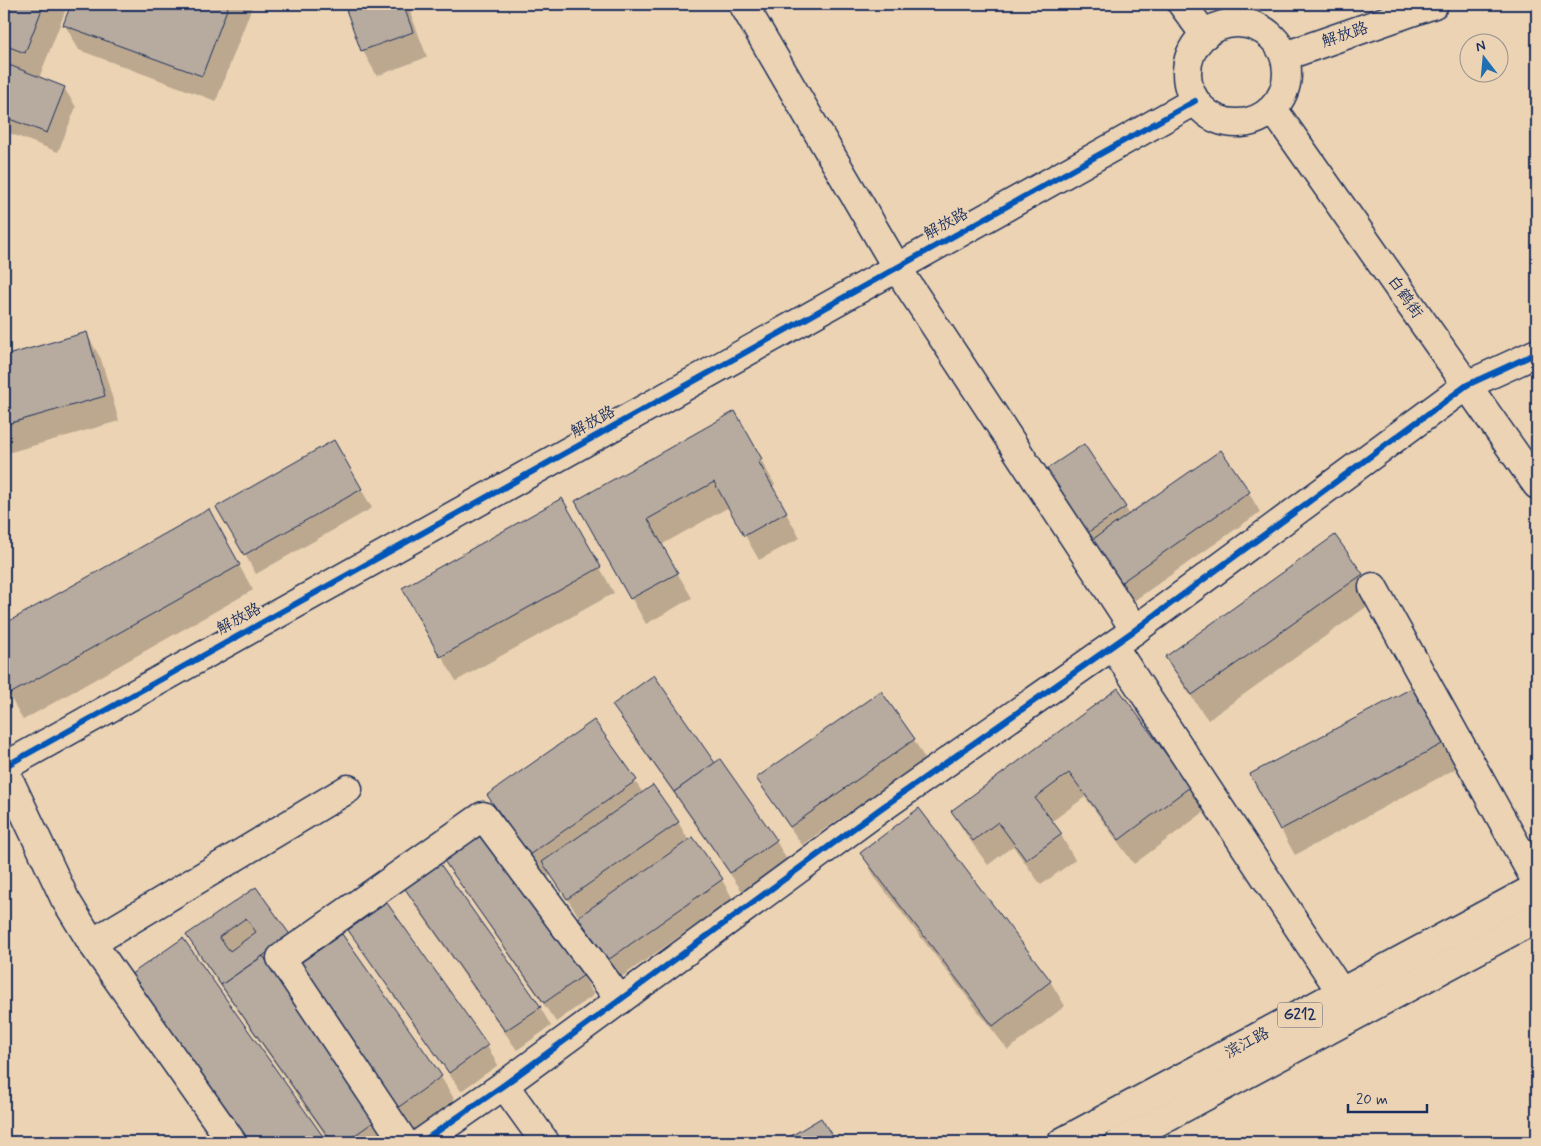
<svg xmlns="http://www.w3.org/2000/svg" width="1541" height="1146" font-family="Mynerve,'LXGW WenKai TC',sans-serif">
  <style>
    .shadow { fill: #0003 }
    .building { fill: #b7aa9e; stroke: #1b2f5e; fill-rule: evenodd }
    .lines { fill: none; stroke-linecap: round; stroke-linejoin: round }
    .minor-casing { stroke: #1b2f5e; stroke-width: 31 }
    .highway-casing { stroke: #1b2f5e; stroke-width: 31 }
    .minor { stroke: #ebd3b3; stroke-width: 28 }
    .highway { stroke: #ebd3b3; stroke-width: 28 }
    .cycleway-casing { stroke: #ebd3b3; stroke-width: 9 }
    .cycleway { stroke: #0057b8; stroke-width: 6 }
    .labels { text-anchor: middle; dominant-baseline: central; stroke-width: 4; stroke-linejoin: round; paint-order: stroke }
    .shield { fill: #ebd3b3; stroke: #596078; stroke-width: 1 }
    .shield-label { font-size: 15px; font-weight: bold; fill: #1b2f5e }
    .street-label { font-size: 16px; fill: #1b2f5e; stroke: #ebd3b3 }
  </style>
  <rect width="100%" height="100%" fill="#ebd3b3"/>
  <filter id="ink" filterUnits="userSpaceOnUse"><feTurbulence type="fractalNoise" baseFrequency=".02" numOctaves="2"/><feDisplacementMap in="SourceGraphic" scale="10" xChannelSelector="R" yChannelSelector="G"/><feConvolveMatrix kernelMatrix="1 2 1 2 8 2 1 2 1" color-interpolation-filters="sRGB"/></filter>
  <g filter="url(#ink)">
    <g class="shadow">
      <path d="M4 4H68L39 78 64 88 76 107 58 152 4 131Z"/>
      <path d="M73 4H253L216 101 79 50 65 25Z"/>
      <path d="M345 4H407L427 57 377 76 363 51Z"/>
      <path d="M86 333 101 359 119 421 4 454V357Z"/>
      <path d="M735 413 775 485 771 487 800 538 759 560 729 507 661 545 692 598 646 624 577 501Z"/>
      <path d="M334 442 372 508 256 574 218 507Z"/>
      <path d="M1220 451 1249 493 1260 512 1128 605 1040 475 1125 507 1130 515Z"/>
      <path d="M562 500 614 593 456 681 403 588Z"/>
      <path d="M208 511 253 590 23 720 4 686V626Z"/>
      <path d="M1362 575 1376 600 1208 720 1181 682 1166 657Z"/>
      <path d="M1118 690 1189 787 1204 812 1134 864 1085 797 1051 822 1061 835 1075 860 1041 885 1013 846 988 865 967 836 952 811Z"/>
      <path d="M881 692 914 740 925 759 802 845 769 797 758 778Z"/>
      <path d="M614 705 715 765 720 761 776 841 787 860 742 891 625 724Z"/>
      <path d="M1428 713 1457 768 1295 855 1281 830Z"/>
      <path d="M594 721 643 793 678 822 689 841 722 880 733 899 620 978 551 875 545 879 503 820 489 795Z"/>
      <path d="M482 832 583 976 594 995 556 1022 455 877 444 858Z"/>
      <path d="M862 854 1050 981 1065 1006 1008 1050 876 879Z"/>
      <path d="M404 886 540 1007 551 1026 517 1050 415 905Z"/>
      <path d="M256 888 274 974 390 1142H330L199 955 188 936Z"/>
      <path d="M387 904 487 1046 498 1065 461 1091 361 949 350 930Z"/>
      <path d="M342 935 441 1077 456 1102 411 1133 312 991Z"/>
      <path d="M183 940 325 1142H241Z"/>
      <path d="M821 1120 835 1142H784Z"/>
    </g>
    <g class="building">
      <path d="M4 4H44L25 53 4 45Z"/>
      <path d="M71 4H229L202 76 63 25Z"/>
      <path d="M344 4H403L413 32 361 51Z"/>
      <path d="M4 63 65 87 47 133 4 117Z"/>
      <path d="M87 332 105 396 4 425V356Z"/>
      <path d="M735 411 762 459 758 461 787 512 744 536 714 482 648 519 678 573 630 599 575 501Z"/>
      <path d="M334 440 362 489 244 555 216 507Z"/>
      <path d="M1084 444 1126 507 1081 537 1039 474Z"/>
      <path d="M1221 450 1250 492 1116 586 1086 544Z"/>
      <path d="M562 498 601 567 440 657 402 588Z"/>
      <path d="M209 509 240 565 8 695 4 688V624Z"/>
      <path d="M1335 535 1363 574 1192 695 1165 657Z"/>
      <path d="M654 675 715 763 674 792 612 705Z"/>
      <path d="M1414 687 1444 743 1280 830 1250 774Z"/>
      <path d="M1118 688 1190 787 1119 840 1069 773 1035 798 1062 834 1026 860 998 822 973 841 951 811Z"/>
      <path d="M881 691 915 739 790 827 756 778Z"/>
      <path d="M594 720 637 780 529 855 487 795Z"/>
      <path d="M720 759 777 840 730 873 674 792Z"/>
      <path d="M653 785 679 822 567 899 542 862Z"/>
      <path d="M919 808 1051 981 993 1026 860 853Z"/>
      <path d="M482 830 584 975 544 1003 442 858Z"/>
      <path d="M693 837 723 879 608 960 578 917Z"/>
      <path d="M438 861 541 1007 505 1031 403 886Z"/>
      <path d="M256 887 291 936 221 985 186 935ZM246 918 256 932 230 951 219 937Z"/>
      <path d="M387 903 488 1045 449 1073 348 930Z"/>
      <path d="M342 934 442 1076 396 1109 296 966Z"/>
      <path d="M183 938 327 1142H243L127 977Z"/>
      <path d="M263 956 378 1119 345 1142H332L221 985Z"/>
      <path d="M821 1118 836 1142H781Z"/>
    </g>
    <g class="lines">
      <g class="minor-casing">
        <g id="minor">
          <path d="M743 4 897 268 1135 630"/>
          <path d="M1182 4 1205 35"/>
          <circle cx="1237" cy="73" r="50"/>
          <path d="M1285 56 1434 4"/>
          <path d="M1273 109 1537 485"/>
          <path d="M1373 587 1537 883"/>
          <path d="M1113 646 1341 992"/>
          <path d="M4 767 1195 101"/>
          <path d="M4 769 65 899 92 943 232 1142"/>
          <path d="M92 943 348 789"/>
          <path d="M504 1085 545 1142"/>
          <path d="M404 1142 281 958 483 816 620 1000"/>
          <path d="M422 1142 504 1085 880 809 1135 630 1467 385 1537 353"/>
        </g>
      </g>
      <g class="highway-casing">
        <g id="highway">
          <path d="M1062 1142 1537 887"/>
          <path d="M1120 1142 1537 918"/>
        </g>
      </g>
      <use href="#minor" class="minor"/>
      <use href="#highway" class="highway"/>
      <g class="cycleway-casing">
        <g id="cycleway">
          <path d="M4 767 1195 101"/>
          <path d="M422 1142 504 1085 880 809 1135 630 1467 385 1537 353"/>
        </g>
      </g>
      <use href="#cycleway" class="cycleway"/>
    </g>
  </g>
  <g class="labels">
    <rect class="shield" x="1277.5" y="1002.5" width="45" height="25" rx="4"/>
    <g class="shield-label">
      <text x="1300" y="1015">G212</text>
    </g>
    <g class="street-label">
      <text transform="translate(1345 35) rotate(-19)">解放路</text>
      <text transform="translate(946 224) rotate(-29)">解放路</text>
      <text transform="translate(1405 297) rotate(55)">白鹤街</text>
      <text transform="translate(593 422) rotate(-29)">解放路</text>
      <text transform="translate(239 619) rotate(-29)">解放路</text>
      <text transform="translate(1247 1043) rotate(-28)">滨江路</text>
    </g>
  </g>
  <rect width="1541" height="1146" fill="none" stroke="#ebd3b3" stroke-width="20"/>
  <rect x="10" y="10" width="1521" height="1126" fill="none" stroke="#1b2f5e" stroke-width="2" filter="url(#ink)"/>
  <g transform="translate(1484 58) rotate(344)"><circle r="24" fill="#ebd3b3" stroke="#989191"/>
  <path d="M0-4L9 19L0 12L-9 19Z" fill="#1f6fb2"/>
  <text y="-8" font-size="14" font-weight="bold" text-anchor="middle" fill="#1b2f5e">N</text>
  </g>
  <path d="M1348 1104v8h79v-8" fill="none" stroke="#1b2f5e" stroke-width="2.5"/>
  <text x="1356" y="1104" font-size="15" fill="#1b2f5e" stroke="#ebd3b3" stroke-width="4" paint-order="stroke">20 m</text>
</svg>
